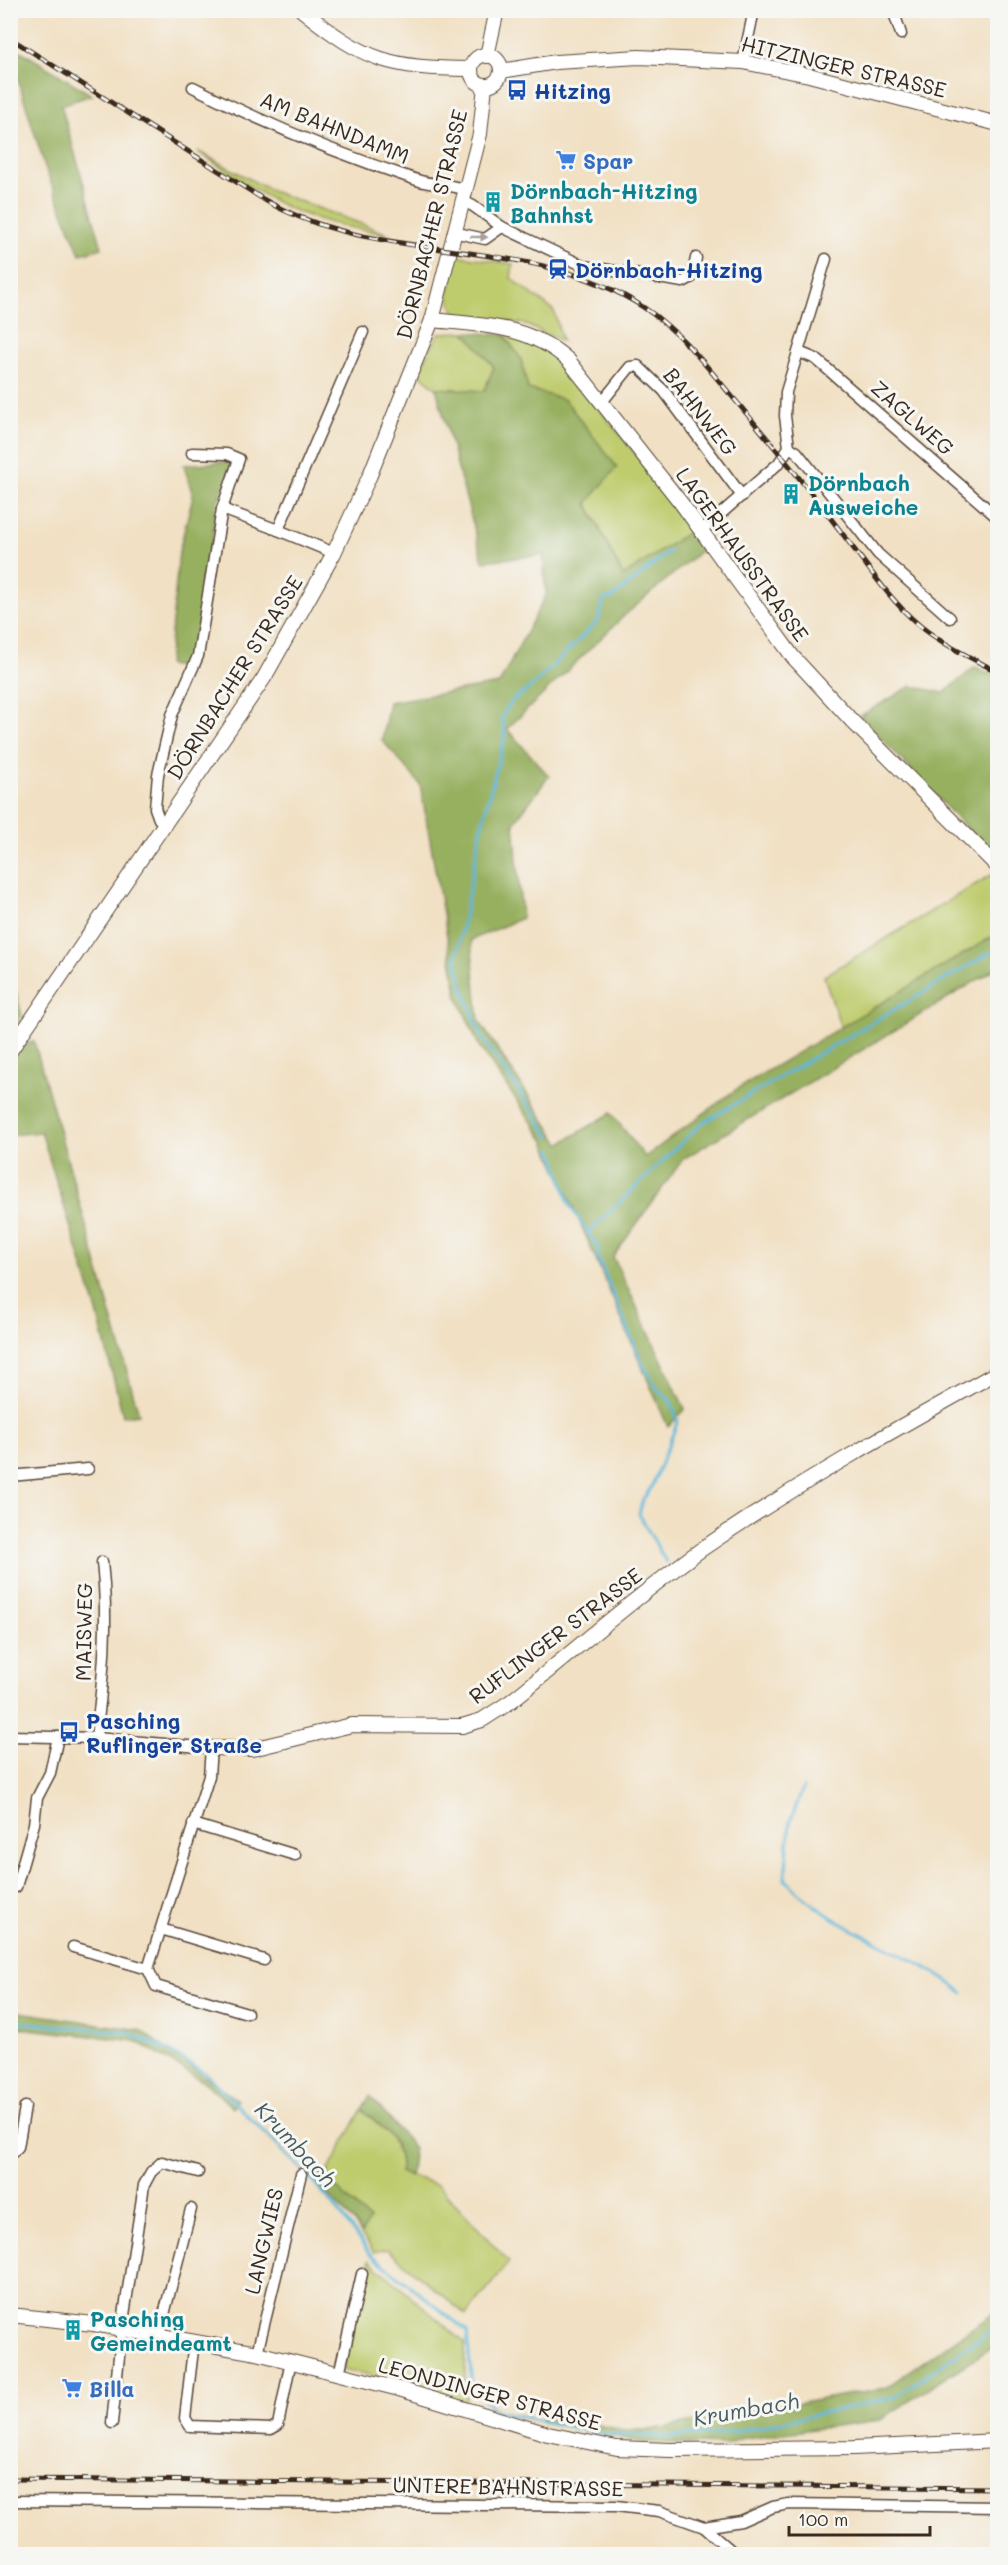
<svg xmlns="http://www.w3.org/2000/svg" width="1008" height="2565" font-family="Mali,sans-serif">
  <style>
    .green { fill: #bfcc6e; stroke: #7d7b46; stroke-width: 1.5 }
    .forest { fill: #97b061; stroke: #696d40; stroke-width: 1.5 }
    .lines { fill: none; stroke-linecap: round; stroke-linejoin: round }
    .stream { stroke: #5cb7da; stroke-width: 3 }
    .minor-casing { stroke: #564537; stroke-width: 13 }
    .tertiary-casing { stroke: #564537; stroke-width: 16 }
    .minor { stroke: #fff; stroke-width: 10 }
    .tertiary { stroke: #fff; stroke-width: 14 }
    .rail-casing { stroke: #3b2a1e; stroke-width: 5 }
    .rail { stroke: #f6f6f2; stroke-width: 3; stroke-dasharray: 9; stroke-linecap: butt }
    .oneway { fill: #a79f9a }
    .labels { text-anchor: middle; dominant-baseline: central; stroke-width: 6; stroke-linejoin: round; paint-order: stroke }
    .street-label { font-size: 21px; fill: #3b2a1e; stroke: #f6f6f2 }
    .transit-label { font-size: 21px; font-weight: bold; fill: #164399; stroke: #f6f6f2; text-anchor: start }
    .shop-label { font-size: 21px; font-weight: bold; fill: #366cbe; stroke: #f6f6f2; text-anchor: start }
    .culture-label { font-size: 21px; font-weight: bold; fill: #0d838f; stroke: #f6f6f2; text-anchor: start }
    .water-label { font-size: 22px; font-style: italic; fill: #475b60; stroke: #f6f6f2 }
  </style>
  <rect width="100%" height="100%" fill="#f6f6f2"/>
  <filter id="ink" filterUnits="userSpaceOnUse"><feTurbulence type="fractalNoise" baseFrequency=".0167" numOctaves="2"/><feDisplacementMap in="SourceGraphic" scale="12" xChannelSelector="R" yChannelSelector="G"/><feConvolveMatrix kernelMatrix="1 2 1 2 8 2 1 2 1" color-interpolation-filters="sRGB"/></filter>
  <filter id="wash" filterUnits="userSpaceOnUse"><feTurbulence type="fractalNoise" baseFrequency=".008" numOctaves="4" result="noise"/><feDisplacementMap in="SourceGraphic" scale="24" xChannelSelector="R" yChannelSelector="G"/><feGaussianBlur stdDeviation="1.35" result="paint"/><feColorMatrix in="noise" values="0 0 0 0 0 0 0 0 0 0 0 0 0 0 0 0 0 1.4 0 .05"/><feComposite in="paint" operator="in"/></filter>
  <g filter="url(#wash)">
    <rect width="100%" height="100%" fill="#f1e0c3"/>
    <g class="green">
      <path d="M197 151 272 191 391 235C349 228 308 220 271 199 245 185 221 167 197 151Z"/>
      <path d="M455 255 513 264 511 278 554 311 562 341 524 324 457 314C442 299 452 274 455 255Z"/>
      <path d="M465 332 494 367 484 391 436 388 418 373 439 333Z"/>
      <path d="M504 335 534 342 556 355 658 482 692 530 623 576 587 502 565 400 528 389 521 359Z"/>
      <path d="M996 872 997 934 841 1028 824 976Z"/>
      <path d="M362 2109C384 2129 401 2140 400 2172L438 2185 509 2262 466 2315 387 2249 374 2252 361 2234 369 2220 328 2180V2172Z"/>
      <path d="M369 2260 465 2343 466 2399 464 2402 396 2381 343 2369Z"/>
    </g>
    <g class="forest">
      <path d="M11 45 92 95 61 105 102 248 80 254 46 170 11 57Z"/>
      <path d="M465 332 504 335 521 359 528 389 565 400 617 467 587 503 623 576 692 530 705 547 625 615 507 729 549 776 514 823 522 918 471 940 479 1021 560 1144 611 1113 645 1157 737 1089 997 934V968L683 1159 613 1257 685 1409 668 1427 545 1141 480 1048 458 998 420 784 382 740 389 702 499 684 546 595 543 555 483 561 436 388 484 391 494 367Z"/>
      <path d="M234 461 216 505 205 607 189 668 168 665 179 552 193 496 184 465Z"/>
      <path d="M975 667 997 677V860L860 716 911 686 944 693Z"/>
      <path d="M11 972 22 1016 11 1037H10Z"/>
      <path d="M34 1041 139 1414 123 1416 97 1312 41 1132 11 1135V1060L18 1049Z"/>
      <path d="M10 2008 19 2012 140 2030 237 2100 233 2108 206 2083 136 2041 11 2027Z"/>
      <path d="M370 2096 414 2148 410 2177 400 2172C402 2140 384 2129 362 2109Z"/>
      <path d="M315 2169 328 2172V2180L369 2220 361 2234 354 2222 309 2174Z"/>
      <path d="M997 2311V2344L880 2420 739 2439 726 2445 642 2442 541 2422 544 2414 623 2430H650L885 2388Z"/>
    </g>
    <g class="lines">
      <g class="stream">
        <path d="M550 1137 482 1037 464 991 456 959 482 824 505 736 502 716 512 701 532 686 598 621 604 599 612 598 670 551"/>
        <path d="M552 1149 570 1206 598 1247 597 1256 643 1365 659 1391 670 1400 678 1421 651 1488 643 1499 639 1514 666 1562"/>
        <path d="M588 1233 701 1124 998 948"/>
        <path d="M803 1788 790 1822 785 1879C833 1933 909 1948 963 1993"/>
        <path d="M10 2019 16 2022 125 2032 168 2050 205 2073 307 2175 335 2206 369 2253 467 2331 472 2387 477 2393"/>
        <path d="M483 2399 497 2411 597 2433 669 2437 727 2433 893 2398 998 2326"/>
      </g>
    </g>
  </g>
  <g filter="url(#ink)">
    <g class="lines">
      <g class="minor-casing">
        <g id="minor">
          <path d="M893 10 901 34"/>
          <path d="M743 62 754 10"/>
          <path d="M193 87C265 124 341 155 417 180 434 186 449 183 466 190"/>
          <path d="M463 201 473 206 502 227 584 266 683 282 692 277 696 258"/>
          <path d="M453 232 485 239 502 227"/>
          <path d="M799 352 816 359 998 518"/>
          <path d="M602 402 630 367 638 366 664 391 742 496"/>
          <path d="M789 447 797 452 878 554 950 618"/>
          <path d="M192 453 227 454 239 459 222 509 278 530"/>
          <path d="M701 531 779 463 789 447 785 416 786 392 826 259"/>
          <path d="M334 553 278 530 363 332"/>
          <path d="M166 823 159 819 155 808 158 775 172 715 198 656 222 509"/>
          <path d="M10 1476 88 1469"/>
          <path d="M10 1736 96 1738 211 1748 209 1776 148 1969 156 1986 247 2013"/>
          <path d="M96 1738C103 1679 109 1623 102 1562"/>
          <path d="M193 1824 295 1855"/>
          <path d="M16 1887 34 1824 37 1798 50 1773 58 1737"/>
          <path d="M161 1929 264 1960"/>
          <path d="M73 1947 148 1969"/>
          <path d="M10 2155 18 2147 25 2107"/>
          <path d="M159 2334 191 2209"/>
          <path d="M194 2341 185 2418 190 2426 271 2429 278 2425 291 2360"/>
          <path d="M257 2353 301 2174"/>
          <path d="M339 2374 362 2274"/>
          <path d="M112 2423 122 2328 144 2185 151 2172 162 2162 198 2172"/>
          <path d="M10 2501 616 2506 659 2511 704 2527 741 2521 773 2507 789 2504 998 2507"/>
          <path d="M704 2527 735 2554"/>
        </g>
      </g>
      <g class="tertiary-casing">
        <g id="tertiary">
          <path d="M302 10C366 62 390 68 471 69"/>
          <circle cx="486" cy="70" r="15"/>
          <path d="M487 56 497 10"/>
          <path d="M501 71 556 62 639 57 743 62 809 75 998 124"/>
          <path d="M432 320C482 325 530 325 569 361L681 503 793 657 852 721 998 867"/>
          <path d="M10 1051 264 678 334 553 370 475 432 320 480 134 485 85"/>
          <path d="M211 1748 252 1749 352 1725 462 1726 482 1720 510 1702C574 1651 636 1596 702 1549 797 1484 897 1428 998 1372"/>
          <path d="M10 2315 94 2324 257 2353 399 2389 548 2434 617 2448 670 2450 854 2448 998 2441"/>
        </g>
      </g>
      <use href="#minor" class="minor"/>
      <use href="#tertiary" class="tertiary"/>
      <g class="rail-casing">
        <g id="rail">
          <path d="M10 38 263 199C380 268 529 232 643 307 678 330 704 363 730 394 771 442 810 491 848 541 870 570 891 601 919 625 942 644 971 658 998 672"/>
          <path d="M10 2479 998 2488"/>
        </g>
      </g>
      <use href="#rail" class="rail"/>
    </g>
    <defs><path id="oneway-solid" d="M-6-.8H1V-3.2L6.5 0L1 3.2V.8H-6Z" transform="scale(1.5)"/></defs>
    <use class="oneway" href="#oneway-solid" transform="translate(479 237) rotate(1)"/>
  </g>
  <defs>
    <g id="bus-bare" transform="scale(1.62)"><path d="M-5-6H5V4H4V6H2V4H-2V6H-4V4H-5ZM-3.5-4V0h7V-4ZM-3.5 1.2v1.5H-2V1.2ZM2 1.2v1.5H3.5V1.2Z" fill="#1a4fb4" stroke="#f6f6f2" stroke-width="2.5" paint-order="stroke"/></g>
    <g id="supermarket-bare" transform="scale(1.62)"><path d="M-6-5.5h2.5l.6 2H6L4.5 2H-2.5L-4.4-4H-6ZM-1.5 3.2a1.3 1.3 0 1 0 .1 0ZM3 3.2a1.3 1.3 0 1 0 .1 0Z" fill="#3f7fe0" stroke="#f6f6f2" stroke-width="2.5" paint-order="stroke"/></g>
    <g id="building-bare" transform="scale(1.62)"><path d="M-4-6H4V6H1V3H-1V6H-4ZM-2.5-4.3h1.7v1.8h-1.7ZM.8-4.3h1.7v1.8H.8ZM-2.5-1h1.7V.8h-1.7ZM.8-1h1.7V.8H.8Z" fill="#0f9aa8" stroke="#f6f6f2" stroke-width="2.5" paint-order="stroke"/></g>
    <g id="station-bare" transform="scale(1.62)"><path d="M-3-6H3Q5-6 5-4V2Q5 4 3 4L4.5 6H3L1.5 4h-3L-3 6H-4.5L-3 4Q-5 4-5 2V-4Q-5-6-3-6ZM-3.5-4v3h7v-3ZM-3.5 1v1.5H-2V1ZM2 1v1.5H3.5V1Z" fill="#1a4fb4" stroke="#f6f6f2" stroke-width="2.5" paint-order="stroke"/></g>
  </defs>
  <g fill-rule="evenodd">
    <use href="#bus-bare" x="517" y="90"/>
    <use href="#supermarket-bare" x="566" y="160"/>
    <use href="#building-bare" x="493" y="202"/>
    <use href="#station-bare" x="558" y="269"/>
    <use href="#building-bare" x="791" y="494"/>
    <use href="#bus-bare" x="69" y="1732"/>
    <use href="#building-bare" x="73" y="2330"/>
    <use href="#supermarket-bare" x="72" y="2388"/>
  </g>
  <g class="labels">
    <g class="street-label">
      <text transform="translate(844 66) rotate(13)">HITZINGER STRASSE</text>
      <text transform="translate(335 127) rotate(22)">AM BAHNDAMM</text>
      <text transform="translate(431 224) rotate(-76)">DÖRNBACHER STRASSE</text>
      <text transform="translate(701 411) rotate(52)">BAHNWEG</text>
      <text transform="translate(913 417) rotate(41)">ZAGLWEG</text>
      <text transform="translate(743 554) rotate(54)">LAGERHAUSSTRASSE</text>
      <text transform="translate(234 677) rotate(-58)">DÖRNBACHER STRASSE</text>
      <text transform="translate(83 1632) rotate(-89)">MAISWEG</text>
      <text transform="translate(555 1635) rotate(-37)">RUFLINGER STRASSE</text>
      <text transform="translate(263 2241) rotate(-77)">LANGWIES</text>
      <text transform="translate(490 2393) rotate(15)">LEONDINGER STRASSE</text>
      <text transform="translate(508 2486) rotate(1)">UNTERE BAHNSTRASSE</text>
    </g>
    <g class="transit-label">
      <text x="534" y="90">Hitzing</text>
      <text x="575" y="269">Dörnbach-Hitzing</text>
      <text x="86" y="1720">Pasching<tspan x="86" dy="24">Ruflinger Straße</tspan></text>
    </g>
    <g class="shop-label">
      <text x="583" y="160">Spar</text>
      <text x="89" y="2388">Billa</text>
    </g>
    <g class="culture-label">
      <text x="510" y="190">Dörnbach-Hitzing<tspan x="510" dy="24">Bahnhst</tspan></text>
      <text x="808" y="482">Dörnbach<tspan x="808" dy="24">Ausweiche</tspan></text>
      <text x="90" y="2318">Pasching<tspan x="90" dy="24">Gemeindeamt</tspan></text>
    </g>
    <g class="water-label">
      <text transform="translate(296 2144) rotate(47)">Krumbach</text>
      <text transform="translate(746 2409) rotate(-10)">Krumbach</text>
    </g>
  </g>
  <rect width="1008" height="2565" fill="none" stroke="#f6f6f2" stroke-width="36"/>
  <path d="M789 2526v9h141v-9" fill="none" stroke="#3b2a1e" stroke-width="3"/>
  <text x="798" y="2526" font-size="18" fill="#3b2a1e" stroke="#f6f6f2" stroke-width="4.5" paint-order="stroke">100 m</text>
</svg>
